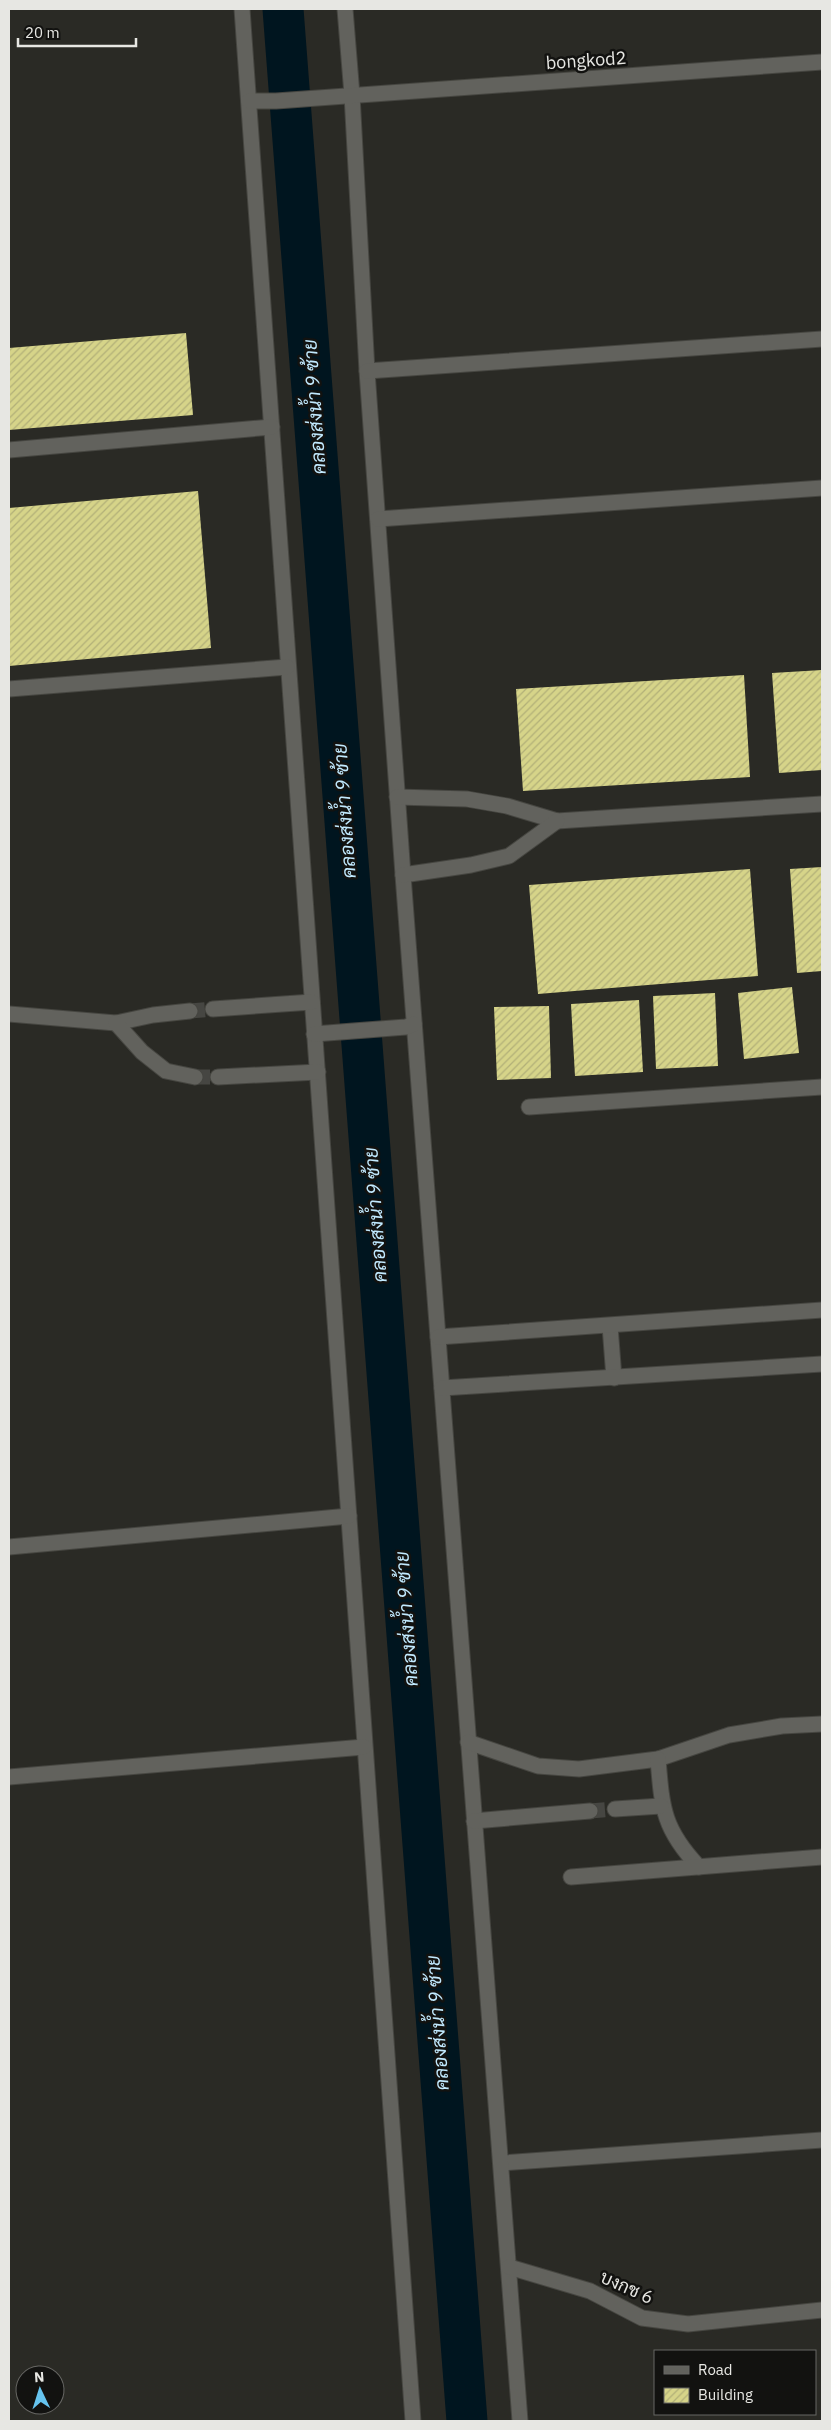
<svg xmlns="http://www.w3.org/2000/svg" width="831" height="2430" font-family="'IBM Plex Sans',Sarabun,sans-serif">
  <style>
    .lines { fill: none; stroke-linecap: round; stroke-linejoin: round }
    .canal { stroke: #00151f; stroke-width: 41 }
    .building { fill: url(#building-hatch) }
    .minor-tunnel { stroke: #464642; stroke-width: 15; stroke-dasharray: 15 8; stroke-linecap: butt }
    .service-casing { stroke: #464641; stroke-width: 17 }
    .minor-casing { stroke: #464641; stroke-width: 17 }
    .service { stroke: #62625d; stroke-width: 15 }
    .minor { stroke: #62625d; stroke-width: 15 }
    .labels { text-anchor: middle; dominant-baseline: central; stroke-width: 5; stroke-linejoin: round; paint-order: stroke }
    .street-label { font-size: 18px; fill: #e7e7e3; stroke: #121210 }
    .water-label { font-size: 19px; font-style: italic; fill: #c1e9fe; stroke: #121210 }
  </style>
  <defs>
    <pattern id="building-hatch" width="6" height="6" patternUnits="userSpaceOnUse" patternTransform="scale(1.25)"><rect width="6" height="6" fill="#d6d489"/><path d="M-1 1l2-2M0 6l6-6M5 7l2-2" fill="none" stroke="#b2b078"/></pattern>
  </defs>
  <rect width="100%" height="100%" fill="#2a2a25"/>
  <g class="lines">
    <path class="canal" d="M283 9 467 2421"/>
  </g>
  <g class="building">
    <path d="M186 333 193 415 9 430V348Z"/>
    <path d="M198 491 211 648 9 666V508Z"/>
    <path d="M822 670V770L779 773 772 673Z"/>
    <path d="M744 675 750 777 523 791 516 689Z"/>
    <path d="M822 867V971L797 973 790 869Z"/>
    <path d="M750 869 758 976 538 994 529 885Z"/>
    <path d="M792 987 799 1053 744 1059 738 993Z"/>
    <path d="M715 993 718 1066 656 1069 653 996Z"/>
    <path d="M639 1000 643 1072 575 1076 571 1004Z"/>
    <path d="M549 1006 551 1078 497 1080 494 1007Z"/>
  </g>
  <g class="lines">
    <g class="minor-tunnel">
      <path d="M190 1011 213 1009"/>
      <path d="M195 1077H218"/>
      <path d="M590 1811 615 1809"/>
    </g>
    <g class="service-casing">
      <path id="service" d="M502 2163 822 2140"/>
    </g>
    <g class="minor-casing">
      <g id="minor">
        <path d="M242 9 413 2421"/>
        <path d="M345 9 352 95 367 371 403 875 520 2421"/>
        <path d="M249 101H276L822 62"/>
        <path d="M367 371 822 339"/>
        <path d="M9 450 272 427"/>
        <path d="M378 519 822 488"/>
        <path d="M9 689 287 667"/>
        <path d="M397 797 467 799 507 806 557 821 822 804"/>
        <path d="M403 875 471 865 509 856 557 821"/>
        <path d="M213 1009 312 1002"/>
        <path d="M9 1014 116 1023 153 1015 190 1011"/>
        <path d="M116 1023 142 1052 166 1071 195 1077"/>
        <path d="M314 1034 406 1027 414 1024"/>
        <path d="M218 1077 318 1072"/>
        <path d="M529 1107 822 1087"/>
        <path d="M610 1326 614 1378"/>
        <path d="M438 1337 822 1310"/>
        <path d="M442 1388 822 1364"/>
        <path d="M9 1547 349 1516"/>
        <path d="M468 1742 538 1766 579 1769 658 1759 729 1735 782 1726 822 1724"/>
        <path d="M658 1759C662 1808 663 1829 699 1867"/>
        <path d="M9 1777 364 1747"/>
        <path d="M615 1809 661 1806"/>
        <path d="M474 1821 590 1811"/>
        <path d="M571 1877 822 1857"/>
        <path d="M509 2267 590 2291 642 2318 688 2324 822 2310"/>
      </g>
    </g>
    <use href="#service" class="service"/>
    <use href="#minor" class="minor"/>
  </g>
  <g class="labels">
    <g class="street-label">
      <text transform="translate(586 60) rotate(-4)">bongkod2</text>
      <text transform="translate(627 2287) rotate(24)">บงกช 6</text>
    </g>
    <g class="water-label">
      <text transform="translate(314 407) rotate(-94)">คลองส่งน้ำ 9 ซ้าย</text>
      <text transform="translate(344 811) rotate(-94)">คลองส่งน้ำ 9 ซ้าย</text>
      <text transform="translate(375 1215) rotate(-94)">คลองส่งน้ำ 9 ซ้าย</text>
      <text transform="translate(406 1619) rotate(-94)">คลองส่งน้ำ 9 ซ้าย</text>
      <text transform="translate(437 2023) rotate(-94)">คลองส่งน้ำ 9 ซ้าย</text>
    </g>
  </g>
  <rect width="831" height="2430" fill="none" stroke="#e7e7e3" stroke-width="20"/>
  <rect x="654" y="2350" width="162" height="65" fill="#121210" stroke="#676764"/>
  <rect x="664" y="2366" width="25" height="8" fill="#62625d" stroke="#676764"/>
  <text x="698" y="2375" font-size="15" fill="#e7e7e3">Road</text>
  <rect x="664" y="2388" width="25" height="15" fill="url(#building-hatch)" stroke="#676764"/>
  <text x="698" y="2400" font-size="15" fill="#e7e7e3">Building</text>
  <g transform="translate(40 2390) rotate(356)"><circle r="24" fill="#121210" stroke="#676764"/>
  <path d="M0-4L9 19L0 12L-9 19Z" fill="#66c4ef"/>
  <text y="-8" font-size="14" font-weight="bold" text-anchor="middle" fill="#e7e7e3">N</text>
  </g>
  <path d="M18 38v8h118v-8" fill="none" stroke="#e7e7e3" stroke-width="2.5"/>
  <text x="25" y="38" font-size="15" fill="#e7e7e3" stroke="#121210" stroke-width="4" paint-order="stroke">20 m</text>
</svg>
